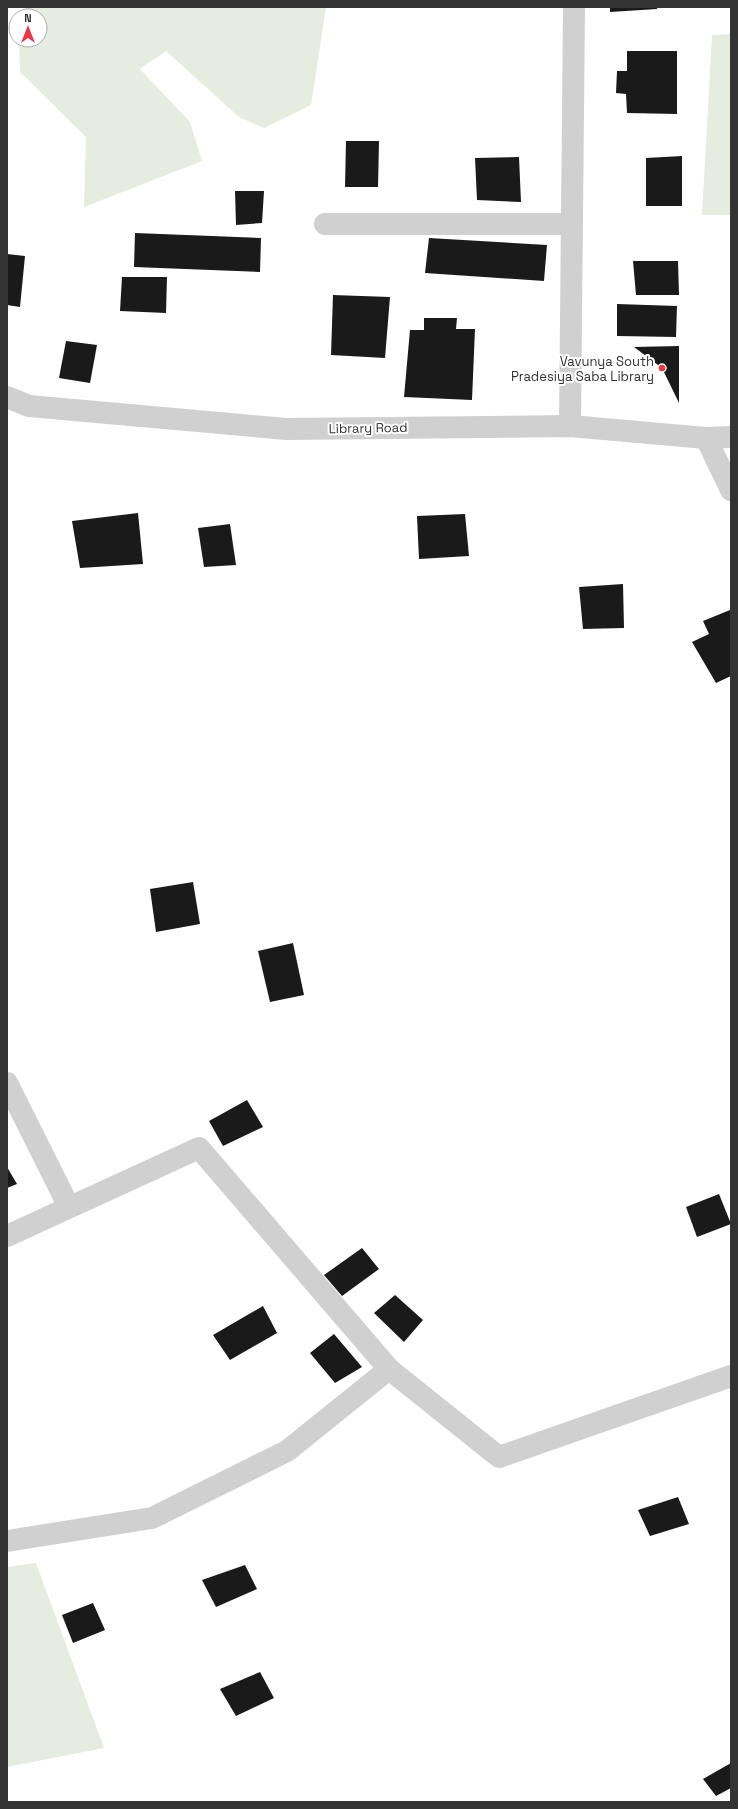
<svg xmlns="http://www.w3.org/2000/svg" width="738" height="1809" font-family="'Space Grotesk',sans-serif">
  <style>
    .green { fill: #e6ecdf }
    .building { fill: #1a1a1a }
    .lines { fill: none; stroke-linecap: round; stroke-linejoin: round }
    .street { stroke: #d0d0d0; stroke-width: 22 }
    .poi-dot { fill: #e63946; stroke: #fff; stroke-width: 1.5 }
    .labels { text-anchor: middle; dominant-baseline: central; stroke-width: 4; stroke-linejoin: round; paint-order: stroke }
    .poi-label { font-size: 13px; fill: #333; stroke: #fff; text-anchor: end }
    .street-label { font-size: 13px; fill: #333; stroke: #fff }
  </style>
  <rect width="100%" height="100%" fill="#fff"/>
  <g class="green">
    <path d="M25 7H326L311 105 264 128 239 117 166 51 140 69 190 122 202 161 84 207 86 137 20 72 19 40H40V16H24Z"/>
    <path d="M731 34V215H702L712 35Z"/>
    <path d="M36 1563 104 1748 7 1767V1567Z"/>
  </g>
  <g class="building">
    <path d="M610 7H657V9L610 12Z"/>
    <path d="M627 51H677V114L627 113 626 94 616 93 617 71H627Z"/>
    <path d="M346 141H379L378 187H345Z"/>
    <path d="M682 156V206H646V158Z"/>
    <path d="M519 157 521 202 477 200 475 158Z"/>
    <path d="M235 191H264L262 223 236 225Z"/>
    <path d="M135 233 261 238 260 272 134 267Z"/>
    <path d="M429 238 547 245 544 281 425 273Z"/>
    <path d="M7 254 25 256 20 307 7 305Z"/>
    <path d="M633 261H678L679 295H636Z"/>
    <path d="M122 277H167L166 313 120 311Z"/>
    <path d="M333 295 390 297 385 358 331 355Z"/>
    <path d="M617 304 677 306 676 337 617 336Z"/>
    <path d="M424 318H457L456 329H475L472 400 404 397 410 330H424Z"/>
    <path d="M66 341 97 345 90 383 59 378Z"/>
    <path d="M679 346V403L662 368 634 347Z"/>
    <path d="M138 513 143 564 80 568 72 521Z"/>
    <path d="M465 514 469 556 419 559 417 516Z"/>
    <path d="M230 524 236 565 204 567 198 528Z"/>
    <path d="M623 584 624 628 583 629 579 587Z"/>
    <path d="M730 610 731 676 716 683 692 642 709 634 703 621Z"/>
    <path d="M193 882 200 924 156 932 150 889Z"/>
    <path d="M293 943 304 995 270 1002 258 951Z"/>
    <path d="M247 1100 263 1127 223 1146 209 1121Z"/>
    <path d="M7 1167 17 1184 7 1188Z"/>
    <path d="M719 1194 731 1224 697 1237 686 1207Z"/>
    <path d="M362 1248 379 1269 342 1296 324 1275Z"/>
    <path d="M395 1295 423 1320 404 1342 374 1313Z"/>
    <path d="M263 1306 277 1333 230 1360 213 1335Z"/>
    <path d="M334 1334 362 1367 335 1383 310 1353Z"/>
    <path d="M678 1497 689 1524 650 1536 638 1510Z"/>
    <path d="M245 1565 257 1589 216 1607 202 1580Z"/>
    <path d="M93 1603 105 1630 73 1643 62 1615Z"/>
    <path d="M260 1672 274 1698 236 1716 220 1689Z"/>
    <path d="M731 1763V1788L716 1796 703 1779Z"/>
  </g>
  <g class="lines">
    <g class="street">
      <path d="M325 224H572"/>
      <path d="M7 397 29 406 286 429 570 426 706 438 731 437"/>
      <path d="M570 426 574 7"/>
      <path d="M706 438 731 490"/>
      <path d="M7 1083 69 1207"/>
      <path d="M7 1236 199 1148 389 1369"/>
      <path d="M7 1541 152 1518 287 1451 389 1369 499 1457 731 1376"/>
    </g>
  </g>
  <circle class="poi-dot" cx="662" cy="368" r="4"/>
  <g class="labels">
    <g class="poi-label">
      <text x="654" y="361">Vavunya South<tspan x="654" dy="15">Pradesiya Saba Library</tspan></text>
    </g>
    <g class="street-label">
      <text transform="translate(368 428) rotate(-1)">Library Road</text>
    </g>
  </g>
  <rect width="738" height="1809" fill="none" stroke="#333333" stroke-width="16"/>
  <g transform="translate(28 28)"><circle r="19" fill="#ffffff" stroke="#adadad"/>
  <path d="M0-3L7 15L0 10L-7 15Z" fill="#e63946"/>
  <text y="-6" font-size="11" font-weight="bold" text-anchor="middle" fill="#333333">N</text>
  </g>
</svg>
